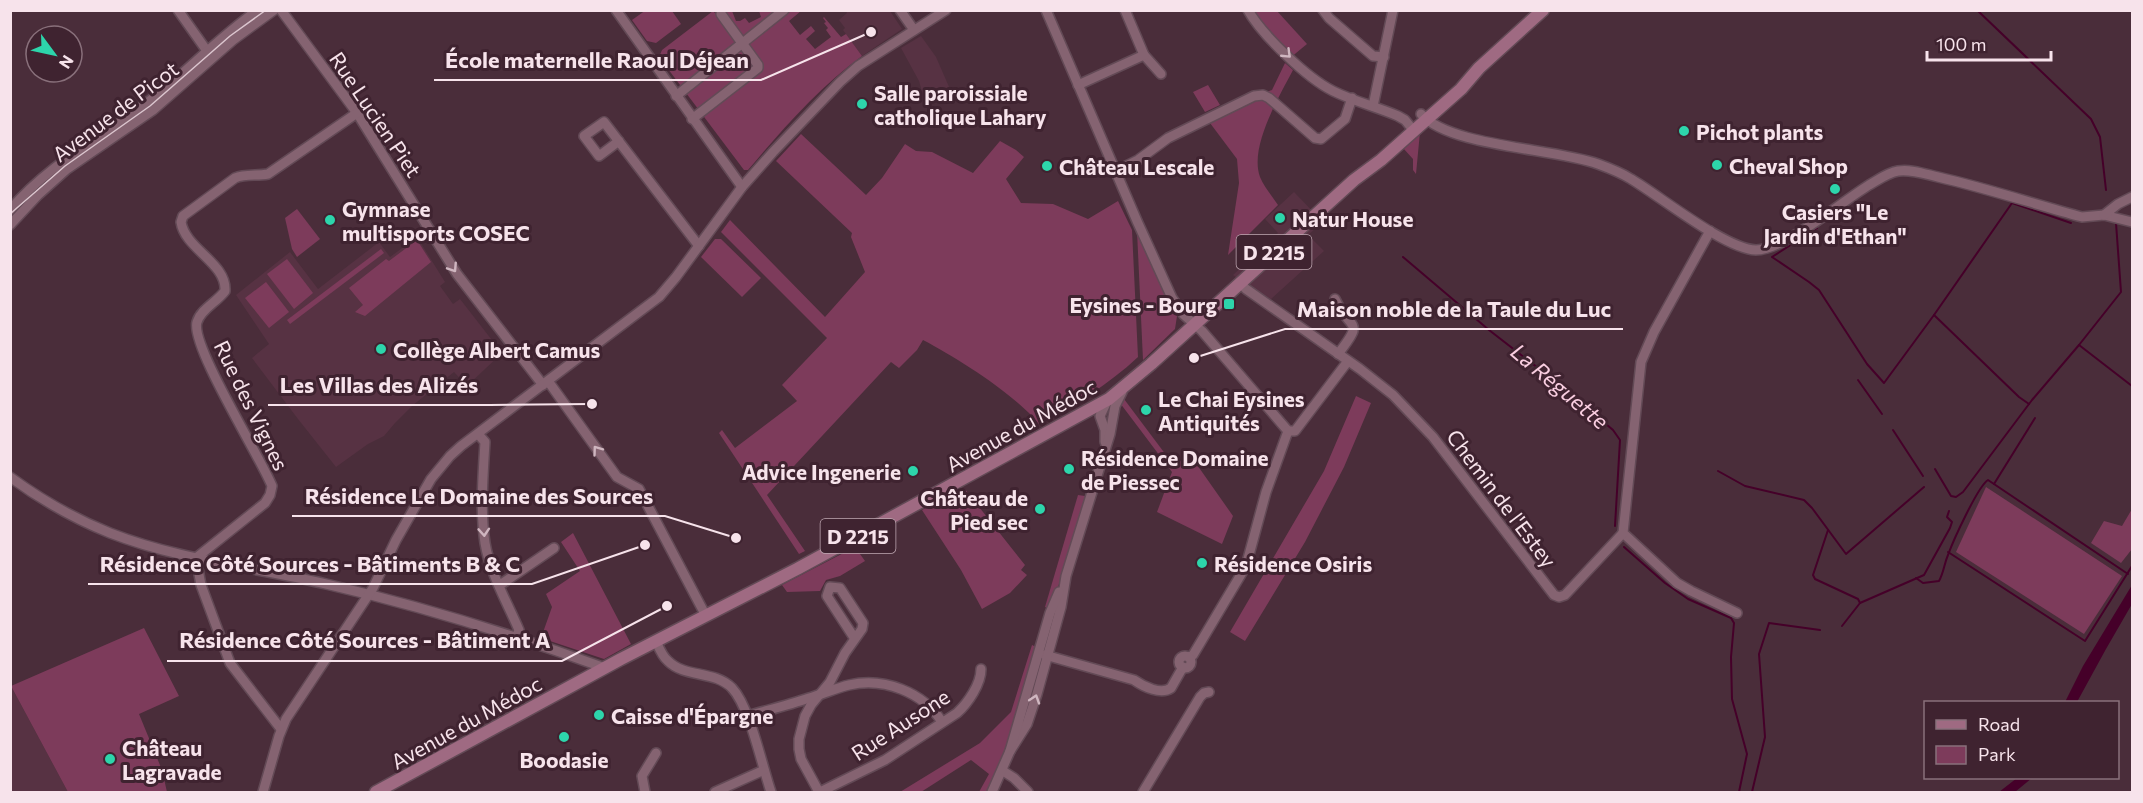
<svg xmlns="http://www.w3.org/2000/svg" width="2143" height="803" font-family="Commissioner,sans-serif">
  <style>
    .built { fill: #573243 }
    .green { fill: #7d3b5b }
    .water { fill: #450029 }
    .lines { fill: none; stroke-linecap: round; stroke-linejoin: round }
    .stream { stroke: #450029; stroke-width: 2 }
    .minor-casing { stroke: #634a56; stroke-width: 12 }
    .major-casing { stroke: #634a56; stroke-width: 15 }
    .minor { stroke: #856371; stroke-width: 9 }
    .major { stroke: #9f6a82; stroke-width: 12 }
    .tram { stroke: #dcc6cf; stroke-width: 1.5 }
    .oneway { stroke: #cfb6c0 }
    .poi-dot { fill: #2dd5ab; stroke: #3f2330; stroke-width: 2 }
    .labels { text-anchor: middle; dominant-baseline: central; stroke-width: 6; stroke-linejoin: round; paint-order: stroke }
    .shield { fill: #3f2330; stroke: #c0a9b3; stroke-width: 1.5 }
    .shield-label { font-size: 20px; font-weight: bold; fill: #f7e3eb }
    .poi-label { font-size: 21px; font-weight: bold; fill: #f7e3eb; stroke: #3f2330; text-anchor: start }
    .street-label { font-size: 21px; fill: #f7e3eb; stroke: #3f2330 }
    .water-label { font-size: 22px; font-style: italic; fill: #facee1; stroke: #3f2330 }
    .leader { fill: none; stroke: #f7e3eb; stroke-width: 2 }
    .callout-dot { fill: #f7e3eb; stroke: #3f2330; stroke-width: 2 }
    .callout-label { font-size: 22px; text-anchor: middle; font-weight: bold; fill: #f7e3eb; stroke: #3f2330; stroke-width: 6; stroke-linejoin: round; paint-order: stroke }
  </style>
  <rect width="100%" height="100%" fill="#4a2d3a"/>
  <g class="built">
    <path d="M846 11H890L902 29 862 56 843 30 845 28 839 20 847 13Z"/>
    <path d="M921 36 936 57 953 96 925 102 919 81 901 48Z"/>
    <path d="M1294 192 1323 222 1308 235 1324 251 1271 299H1265L1233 275 1278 233 1265 219Z"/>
    <path d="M417 237 445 282 440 286 453 304 460 299 502 353 467 386 454 372 412 406 395 423 384 436 368 444 336 467 298 419 252 358 269 344 236 295 290 252 318 289 379 242 390 257Z"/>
    <path d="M10 686H11L68 792H11Z"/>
  </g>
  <g class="green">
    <path d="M646 10 672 11 681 24 656 43 647 41 632 20Z"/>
    <path d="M723 10 732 11 736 21H740L745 18 749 23 761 17 759 11H801L789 21 800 35 811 26 815 31 806 39 815 49 831 37 826 30 828 28 824 23 826 22 823 18 824 17 841 37 846 34 862 56C819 87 782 130 748 170H744L659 57 662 50 713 11 718 16Z"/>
    <path d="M1248 11H1277L1307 44 1290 58Z"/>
    <path d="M1285 63 1293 70C1279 97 1249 147 1260 177 1264 187 1273 197 1278 205L1228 255 1239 183 1237 159 1210 123 1254 96 1272 90Z"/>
    <path d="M1208 85 1220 105 1205 112 1193 92Z"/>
    <path d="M1420 132 1416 174 1413 170V159L1403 148Z"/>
    <path d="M801 134 866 195 882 178 905 144 916 151 932 152 973 173 1000 141 1016 150 1024 157 1006 179 1021 203 1053 204 1088 219 1118 201 1132 230 1138 357C1108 385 1075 405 1039 424 1013 393 959 359 923 340L917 350 899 368 891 362 767 495 805 551 799 554 719 433 722 430 735 448 797 401 782 385 827 338 721 232 730 220 825 317 865 272 851 237 852 233 776 161Z"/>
    <path d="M297 209 320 239 297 257 292 249 285 218Z"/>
    <path d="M1137 231 1177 316 1175 329 1143 360Z"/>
    <path d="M715 239H721L761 278 742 297 701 257Z"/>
    <path d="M417 240 431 262 365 316 355 312 363 305 349 288 386 259 389 261Z"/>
    <path d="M381 249 384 253 290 324 287 320Z"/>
    <path d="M287 259 313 293 294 309 267 274Z"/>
    <path d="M266 282 289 312 269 328 245 298Z"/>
    <path d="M1356 396 1371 403 1344 467 1305 542 1245 641 1230 632 1324 471Z"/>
    <path d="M1124 399 1175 467 1188 452 1233 516 1222 544 1157 512 1172 472 1120 403Z"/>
    <path d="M1986 487 2122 576 2084 634 1956 552Z"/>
    <path d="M964 488 1025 565 1021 570 1027 575 1010 593 982 609 961 570 922 510Z"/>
    <path d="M1078 495 1085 496 1084 503 1059 584 1049 609 1045 607Z"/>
    <path d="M2132 509V549L2121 563 2091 543 2104 521 2122 526Z"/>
    <path d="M573 533 631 644 604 659 541 638 552 607 546 594 580 571 561 542Z"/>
    <path d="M855 547 865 561 840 576 826 580 820 591 787 592 782 585Z"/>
    <path d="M144 628 179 696 139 714 162 770 167 792H68L11 686Z"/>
    <path d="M1032 645 1036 647 1004 753 987 792H979L989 774 971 760 921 792H900L980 743 1011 712Z"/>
  </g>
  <g class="water">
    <path d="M2132 585V604L2106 649 2077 702H2065L2083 666Z"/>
    <path d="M2017 778H2032L2015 792H1999Z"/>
  </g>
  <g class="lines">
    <g class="stream">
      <path d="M1977 10 2091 119 2100 137 2106 190"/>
      <path d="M1817 228 1772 257 1809 282 1819 290 1867 364 1884 383 1934 315 2019 397 2029 404"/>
      <path d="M1403 257 1489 330 1560 385 1613 430 1620 440 1615 526"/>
      <path d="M1934 315 2012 203 2071 223"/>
      <path d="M2079 345 2121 292 2116 223"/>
      <path d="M1858 380 1882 414"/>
      <path d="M1893 430 1923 476"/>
      <path d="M1935 469 1951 496 1956 497 1963 492 2032 400 2079 345 2132 386"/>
      <path d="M1718 471 1745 486 1804 500 1812 508 1846 554 1924 487"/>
      <path d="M1994 484 2035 418"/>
      <path d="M1828 530 1813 575 1815 579 1858 599 1860 603"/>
      <path d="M1624 547 1665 583 1688 599 1731 618 1734 623 1731 657 1732 699 1747 754 1739 792"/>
      <path d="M1948 552 2085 641 2132 566"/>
      <path d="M1916 578 1923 583 1939 581C1944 572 1944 564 1948 555 1953 541 1978 486 1988 480L2128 574"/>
      <path d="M1842 626 1860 603 1924 575 1950 528 1952 522 1947 517 1949 511"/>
      <path d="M1752 792 1765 737 1759 654 1769 623 1820 630"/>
    </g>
    <g class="minor-casing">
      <g id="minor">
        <path d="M178 10 207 51"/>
        <path d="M281 10 357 113 457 274 543 385"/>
        <path d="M616 10 742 187"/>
        <path d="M900 10 914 30"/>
        <path d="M1046 10 1137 221 1172 298 1184 315 1202 331 1288 431 1266 492 1246 566 1193 655 1189 657"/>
        <path d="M1248 10C1262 35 1307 78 1333 91 1353 101 1377 107 1398 116L1405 120 1414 131"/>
        <path d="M1323 10 1329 18 1373 56 1384 57"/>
        <path d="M1144 55 1161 74"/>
        <path d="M1078 85 1144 55 1125 10"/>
        <path d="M676 96 784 10"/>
        <path d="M1373 106 1393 10"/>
        <path d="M1421 114C1450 147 1554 148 1598 164 1609 168 1620 172 1631 179 1660 196 1725 249 1756 250 1784 250 1843 201 1869 185 1878 180 1887 173 1898 171 1911 169 1925 174 1938 177 1986 188 2034 204 2082 217L2104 215 2132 222"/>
        <path d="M692 119 758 68V65L721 14"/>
        <path d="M619 141 599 156 584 136 604 122 699 246"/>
        <path d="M1116 171 1138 160 1168 138 1254 96 1263 95 1269 98 1315 138 1321 139 1345 119 1352 98"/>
        <path d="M10 210C49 164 102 137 148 102 186 73 218 38 258 10"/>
        <path d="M2104 215 2118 204 2132 197"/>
        <path d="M10 225 38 195 67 169 153 110 233 40 274 10"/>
        <path d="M1710 231 1654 332 1641 362 1623 533 1677 583 1691 591 1737 613"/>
        <path d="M1240 283 1246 289 1360 369 1393 395 1433 437 1554 595 1559 597 1565 595 1623 533"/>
        <path d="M1335 299C1350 332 1366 318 1338 354"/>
        <path d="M548 381 617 477 639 489 706 616"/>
        <path d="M1288 431H1295L1348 361"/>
        <path d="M478 434 485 442C483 476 480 510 485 543 490 573 507 602 519 630L517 636"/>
        <path d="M1105 442V430L1100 416 1107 401"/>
        <path d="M10 477C40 499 75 519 110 533 179 560 254 567 326 584 421 606 514 635 605 668"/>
        <path d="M500 585 554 548"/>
        <path d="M656 641C659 648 662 656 668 661 685 678 714 670 732 688 750 707 762 766 771 792"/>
        <path d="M1045 655 1134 680C1144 687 1161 695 1171 688L1183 667"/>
        <circle cx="1185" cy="662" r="6"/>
        <path d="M747 716C768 710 789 705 809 698 823 694 836 688 849 685 884 677 923 692 942 722"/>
        <path d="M281 729 230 663 201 585 196 558 265 503 270 495 272 486C260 456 190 345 197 322 201 309 217 302 225 291 227 263 185 249 181 222L183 216 235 178C245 174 257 176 268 174L357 113"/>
        <path d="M1010 751 1027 724 1037 694 1061 607 1066 576 1110 434 1115 406 1122 392"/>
        <path d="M1003 771 1014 778 1028 792"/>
        <path d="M263 792 279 736 286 719 373 588 396 540 431 479 450 456 461 446 659 297 676 277 742 187 773 152 840 82 858 66 946 10"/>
        <path d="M645 792 642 776 656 753"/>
        <path d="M715 792 764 770"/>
        <path d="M819 792 801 759 799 749V739L805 716 811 705 830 682 845 653 862 629 863 623 840 588 830 587 827 596 855 639"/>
        <path d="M820 792 885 760 957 713C968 703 981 684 981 669"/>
        <path d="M992 792 1010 751 1050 613 1059 592"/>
        <path d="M1143 792 1200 697 1204 693 1209 692"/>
      </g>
    </g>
    <g class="major-casing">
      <path id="major" d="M376 792 621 659 797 569 1109 399 1151 364 1354 180 1381 160 1426 120 1461 89 1479 68 1543 10"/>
    </g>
    <use href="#minor" class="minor"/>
    <use href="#major" class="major"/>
    <path class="tram" d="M10 214 65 166 150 106 230 36 266 10"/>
  </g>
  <defs><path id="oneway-chevron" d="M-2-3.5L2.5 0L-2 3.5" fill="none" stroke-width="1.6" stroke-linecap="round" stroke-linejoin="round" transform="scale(1.5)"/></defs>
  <g class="oneway">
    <use href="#oneway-chevron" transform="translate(1287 54) rotate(44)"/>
    <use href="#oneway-chevron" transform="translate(453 268) rotate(57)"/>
    <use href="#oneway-chevron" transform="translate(597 450) rotate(-126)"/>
    <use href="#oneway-chevron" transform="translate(484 532) rotate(86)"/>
    <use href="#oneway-chevron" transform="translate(1035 699) rotate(-72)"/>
  </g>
  <g class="poi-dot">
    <circle cx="862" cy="104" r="6"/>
    <circle cx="1684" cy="131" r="6"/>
    <circle cx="1717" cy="165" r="6"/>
    <circle cx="1047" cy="166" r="6"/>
    <circle cx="1835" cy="189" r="6"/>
    <circle cx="1280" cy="218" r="6"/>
    <circle cx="330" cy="220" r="6"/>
    <rect x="1223" y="298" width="12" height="12" rx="3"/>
    <circle cx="381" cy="349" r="6"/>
    <circle cx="1146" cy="410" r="6"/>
    <circle cx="1069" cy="469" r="6"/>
    <circle cx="913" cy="471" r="6"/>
    <circle cx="1040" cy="509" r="6"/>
    <circle cx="1202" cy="563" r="6"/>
    <circle cx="599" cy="715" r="6"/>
    <circle cx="564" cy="737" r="6"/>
    <circle cx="110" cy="759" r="6"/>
  </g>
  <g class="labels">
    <g class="shield">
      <rect x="1236.5" y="235" width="75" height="34" rx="4.5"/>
      <rect x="820.5" y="519" width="75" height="34" rx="4.5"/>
    </g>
    <g class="shield-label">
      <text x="1274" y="252">D 2215</text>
      <text x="858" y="536">D 2215</text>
    </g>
    <g class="poi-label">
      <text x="874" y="92">Salle paroissiale<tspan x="874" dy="24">catholique Lahary</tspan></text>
      <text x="1696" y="131">Pichot plants</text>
      <text x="1729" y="165">Cheval Shop</text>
      <text x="1059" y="166">Château Lescale</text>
      <text x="342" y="208">Gymnase<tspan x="342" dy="24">multisports COSEC</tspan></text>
      <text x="1835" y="211" text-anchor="middle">Casiers "Le<tspan x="1835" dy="24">Jardin d'Ethan"</tspan></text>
      <text x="1292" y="218">Natur House</text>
      <text x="1217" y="304" text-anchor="end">Eysines - Bourg</text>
      <text x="393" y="349">Collège Albert Camus</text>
      <text x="1158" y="398">Le Chai Eysines<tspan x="1158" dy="24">Antiquités</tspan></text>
      <text x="1081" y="457">Résidence Domaine<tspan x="1081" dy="24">de Piessec</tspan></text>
      <text x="901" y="471" text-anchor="end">Advice Ingenerie</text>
      <text x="1028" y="497" text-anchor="end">Château de<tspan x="1028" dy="24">Pied sec</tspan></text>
      <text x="1214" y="563">Résidence Osiris</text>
      <text x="611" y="715">Caisse d'Épargne</text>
      <text x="122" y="747">Château<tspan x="122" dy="24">Lagravade</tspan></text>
      <text x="564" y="759" text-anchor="middle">Boodasie</text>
    </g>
    <g class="street-label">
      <text transform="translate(115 111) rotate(-37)">Avenue de Picot</text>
      <text transform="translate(376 114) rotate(56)">Rue Lucien Piet</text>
      <text transform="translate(252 405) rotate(64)">Rue des Vignes</text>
      <text transform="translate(1021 425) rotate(-29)">Avenue du Médoc</text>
      <text transform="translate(1502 498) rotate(53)">Chemin de l'Estey</text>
      <text transform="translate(466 722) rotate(-29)">Avenue du Médoc</text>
      <text transform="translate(900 724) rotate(-33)">Rue Ausone</text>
    </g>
    <g class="water-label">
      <text transform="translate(1560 386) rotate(40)">La Réguette</text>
    </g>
  </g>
  <path class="leader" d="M871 32L761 80H434M1194 358L1285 329H1623M592 404L490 405H268M736 538L665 516H292M645 545L532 584H88M667 606L562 661H167"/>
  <g class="callout-dot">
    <circle cx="871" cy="32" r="6"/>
    <circle cx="1194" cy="358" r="6"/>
    <circle cx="592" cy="404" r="6"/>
    <circle cx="736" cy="538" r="6"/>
    <circle cx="645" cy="545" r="6"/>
    <circle cx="667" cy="606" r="6"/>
  </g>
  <g class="callout-label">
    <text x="597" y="68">École maternelle Raoul Déjean</text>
    <text x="1454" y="317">Maison noble de la Taule du Luc</text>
    <text x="379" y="393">Les Villas des Alizés</text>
    <text x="479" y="504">Résidence Le Domaine des Sources</text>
    <text x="310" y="572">Résidence Côté Sources - Bâtiments B &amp; C</text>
    <text x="365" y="648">Résidence Côté Sources - Bâtiment A</text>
  </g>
  <rect width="2143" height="803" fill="none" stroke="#f7e3eb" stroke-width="24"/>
  <rect x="1924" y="701" width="195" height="78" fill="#3f2330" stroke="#89707b" stroke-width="1.5"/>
  <rect x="1936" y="720" width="30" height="9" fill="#9f6a82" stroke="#89707b" stroke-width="1.5"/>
  <text x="1978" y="731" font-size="18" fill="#f7e3eb">Road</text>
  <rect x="1936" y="746" width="30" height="18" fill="#7d3b5b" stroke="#89707b" stroke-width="1.5"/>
  <text x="1978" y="761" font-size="18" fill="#f7e3eb">Park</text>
  <g transform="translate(54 54) rotate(123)"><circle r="28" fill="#3f2330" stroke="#89707b" stroke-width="1.5"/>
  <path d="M0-4.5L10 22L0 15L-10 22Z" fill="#2dd5ab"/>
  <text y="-9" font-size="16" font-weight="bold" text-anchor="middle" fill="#f7e3eb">N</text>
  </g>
  <path d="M1927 51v9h124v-9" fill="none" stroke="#f7e3eb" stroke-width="3"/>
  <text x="1936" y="51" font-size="18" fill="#f7e3eb" stroke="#3f2330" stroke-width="4.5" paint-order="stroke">100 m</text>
</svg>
